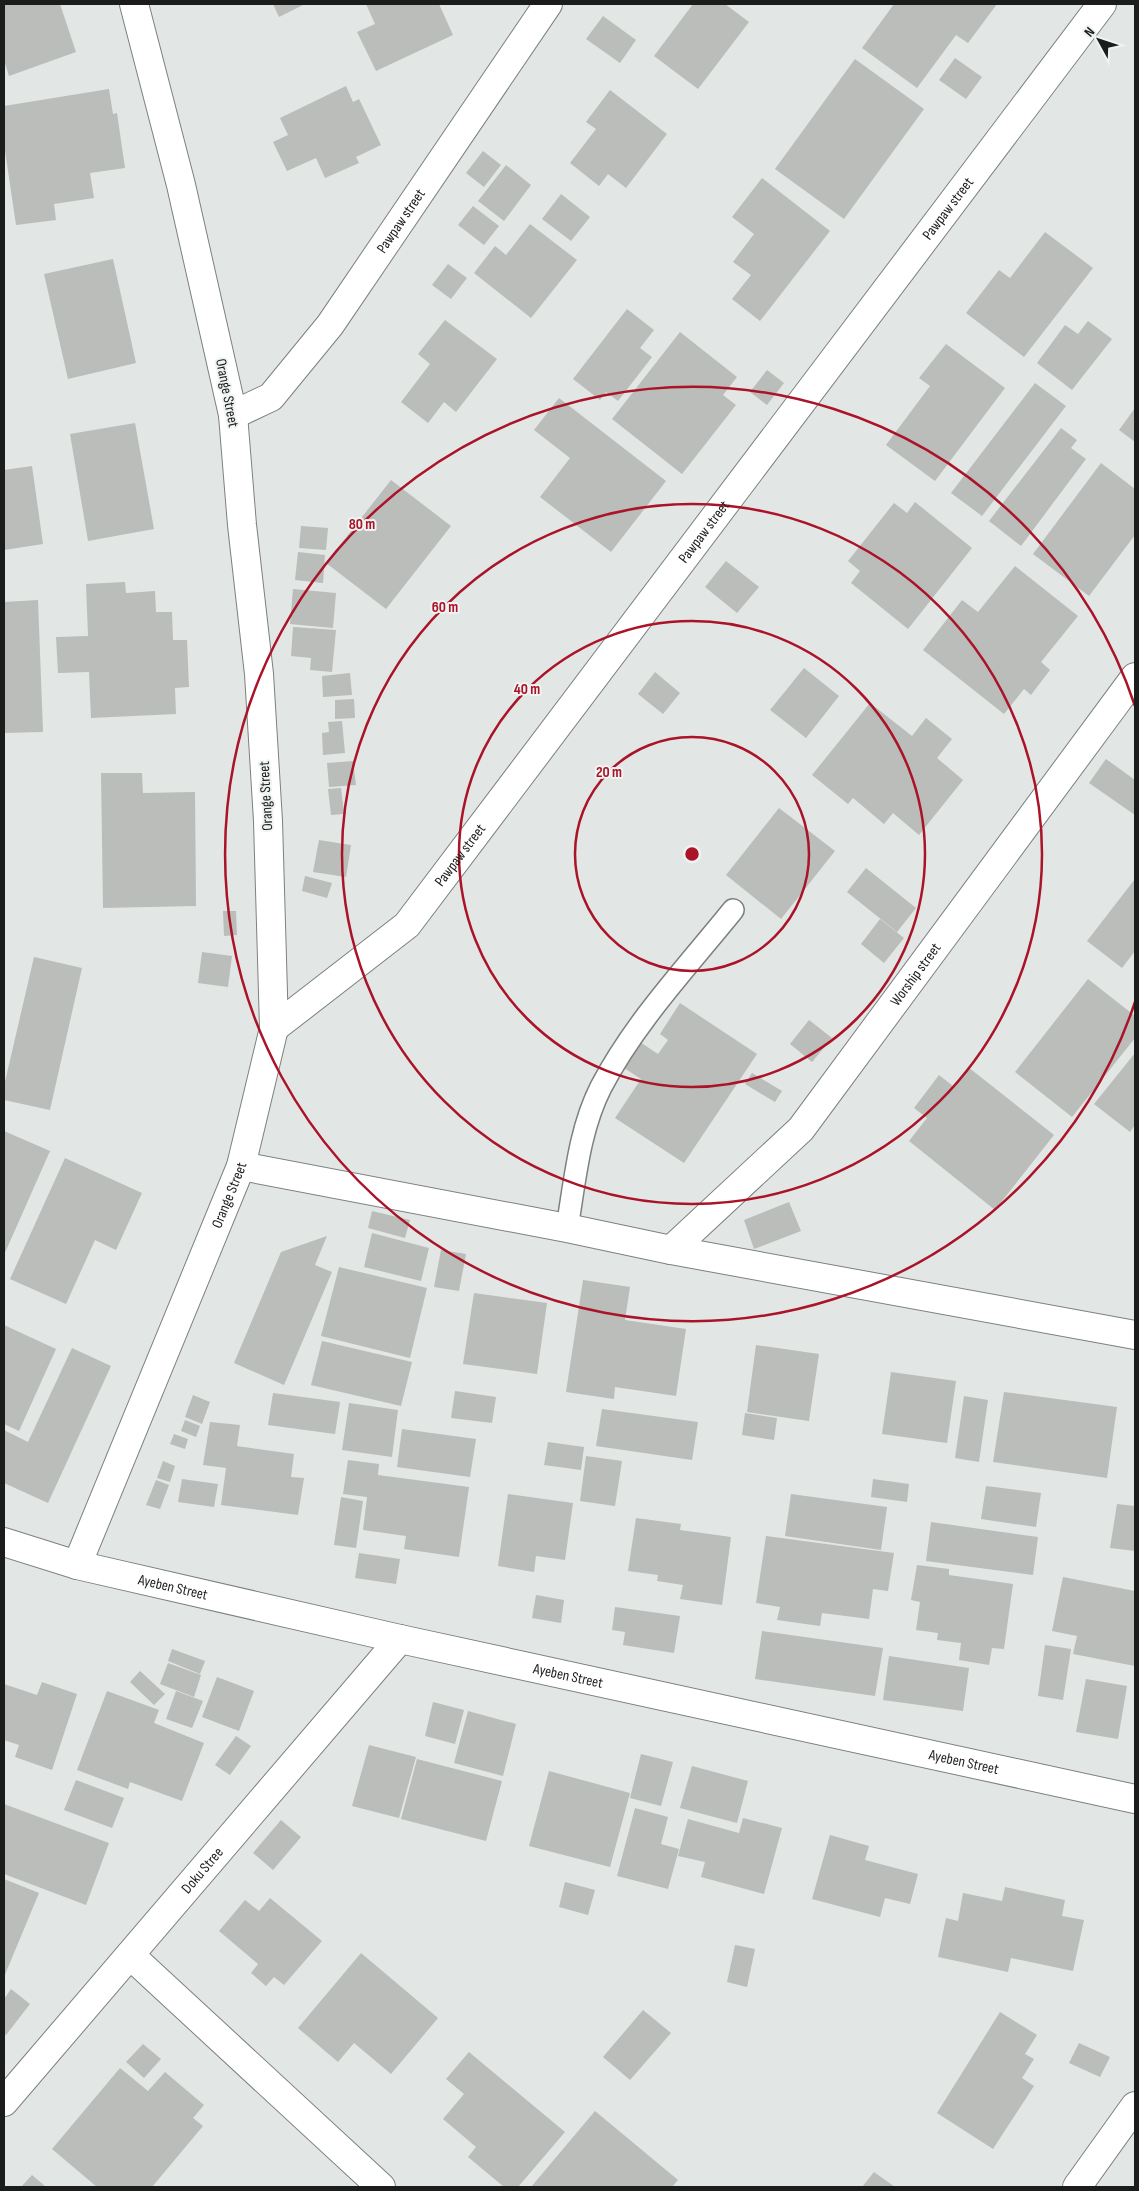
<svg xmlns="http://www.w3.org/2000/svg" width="1139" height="2191" font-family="'Sofia Sans Condensed',sans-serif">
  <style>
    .building { fill: #babdb9 }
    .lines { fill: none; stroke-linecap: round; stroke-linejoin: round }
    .lane-casing { stroke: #7c817f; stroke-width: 24 }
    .street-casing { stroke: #7c817f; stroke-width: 30 }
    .secondary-casing { stroke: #7c817f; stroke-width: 30 }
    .lane { stroke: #fff; stroke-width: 21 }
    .street { stroke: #fff; stroke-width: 28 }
    .secondary { stroke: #fff; stroke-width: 28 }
    .ring { fill: none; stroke: #aa1328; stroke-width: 2.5 }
    .labels { text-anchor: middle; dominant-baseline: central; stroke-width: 4; stroke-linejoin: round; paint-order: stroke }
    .street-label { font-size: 15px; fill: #1b1c1c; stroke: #eff4f2 }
    .centre { fill: #aa1328; stroke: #eff4f2; stroke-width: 2.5 }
    .ring-label { font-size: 15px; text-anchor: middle; font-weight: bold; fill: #aa1328; stroke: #eff4f2; stroke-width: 4; stroke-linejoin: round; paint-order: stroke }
  </style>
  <rect width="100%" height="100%" fill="#e2e7e5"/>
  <g class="building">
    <path d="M4 4H60L76 52 9 76 4 60Z"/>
    <path d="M273 4H305L279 17Z"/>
    <path d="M366 4H439L453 35 376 71 357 32 375 24Z"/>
    <path d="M693 4H725L749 22 698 89 654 56Z"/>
    <path d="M894 4H997L968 43 956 35 917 88 862 48Z"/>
    <path d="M603 16 636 40 620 63 586 39Z"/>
    <path d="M955 58 982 77 966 99 939 80Z"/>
    <path d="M855 59 924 109 844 219 775 169Z"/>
    <path d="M346 86 353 102 359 99 381 145 356 157 359 163 325 178 316 158 287 171 273 142 288 135 280 118Z"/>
    <path d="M109 89 113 114 117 113 125 168 90 173 94 198 54 204 56 220 16 225 4 144V106Z"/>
    <path d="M610 90 667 134 626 188 608 174 599 186 570 163 596 129 586 122Z"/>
    <path d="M483 151 501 165 484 187 466 173Z"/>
    <path d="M506 165 531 185 504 221 478 201Z"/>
    <path d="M762 178 830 231 760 321 732 299 751 275 733 262 754 234 732 217Z"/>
    <path d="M561 194 590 217 571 241 542 219Z"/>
    <path d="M473 206 499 226 484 245 458 225Z"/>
    <path d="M530 224 577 260 531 318 474 273 495 246 506 255Z"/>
    <path d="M1045 232 1093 268 1024 357 966 313 999 270 1010 278Z"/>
    <path d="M113 259 136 363 68 379 44 274Z"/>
    <path d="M448 264 467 278 451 299 432 285Z"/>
    <path d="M627 309 654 330 640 348 652 357 618 401 606 392 600 400 573 379Z"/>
    <path d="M445 320 497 359 456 412 444 402 428 423 401 402 430 364 418 354Z"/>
    <path d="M1088 321 1112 339 1072 390 1037 363 1065 325 1078 334Z"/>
    <path d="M680 332 737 377 723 395 736 405 682 474 612 419Z"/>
    <path d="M946 344 1005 388 935 481 886 445 930 386 919 378Z"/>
    <path d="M767 370 784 383 767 405 750 392Z"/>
    <path d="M1035 383 1066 406 982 516 951 493Z"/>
    <path d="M559 398 666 481 611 552 540 497 570 458 534 430Z"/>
    <path d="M1135 408V442L1119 430Z"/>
    <path d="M135 423 154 529 88 541 70 434Z"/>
    <path d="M1061 428 1077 440 1071 448 1086 459 1021 546 989 521Z"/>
    <path d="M1101 463 1135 489V535L1089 596 1033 554Z"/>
    <path d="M32 466 43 544 4 550V470Z"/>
    <path d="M391 480 451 526 386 609 326 563Z"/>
    <path d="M915 502 972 548 908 629 851 583 860 571 848 561 894 503 907 513Z"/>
    <path d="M301 526 328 528 326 550 299 548Z"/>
    <path d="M298 552 325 555 323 583 295 580Z"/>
    <path d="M726 561 759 587 737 613 705 587Z"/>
    <path d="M1015 566 1078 616 1041 662 1050 670 1031 695 1024 689 1004 714 923 650 962 600 978 612Z"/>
    <path d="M125 582 126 593 155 591 156 612H172L173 640H187L189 687 175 688 176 714 91 718 89 672 58 673 56 637 88 636 86 584Z"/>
    <path d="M293 589 336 593 333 628 290 624Z"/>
    <path d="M38 600 43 732 4 733V602Z"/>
    <path d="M293 627 336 630 332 672 310 670 311 658 291 656Z"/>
    <path d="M804 668 839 696 806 738 770 710Z"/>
    <path d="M655 672 680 693 663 714 638 694Z"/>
    <path d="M350 673 352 695 323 697 322 676Z"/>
    <path d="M354 699 355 718 335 719V700Z"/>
    <path d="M870 703 912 736 926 718 952 739 937 758 963 780 919 835 893 813 884 824 853 798 848 804 812 775Z"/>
    <path d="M342 721 345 753 323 755 322 733 329 732 328 722Z"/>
    <path d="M1106 759 1135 780V815L1089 783Z"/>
    <path d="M353 761 356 785 329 787 327 763Z"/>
    <path d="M101 773H142L143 793 195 792 196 906 103 908Z"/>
    <path d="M341 788 344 814 331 815 328 789Z"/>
    <path d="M779 808 835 851 781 919 726 875Z"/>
    <path d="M319 840 351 845 346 877 313 872Z"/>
    <path d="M866 868 916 908 897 932 847 892Z"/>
    <path d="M305 876 332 883 327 898 302 891Z"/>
    <path d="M1135 879V951L1122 968 1087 941Z"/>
    <path d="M223 911H236L237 935 224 936Z"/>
    <path d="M880 919 904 938 884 963 861 944Z"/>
    <path d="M202 952 232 956 228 987 198 983Z"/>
    <path d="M34 957 82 968 50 1110 4 1100V1086Z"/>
    <path d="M1088 979 1135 1016V1038L1072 1117 1015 1072Z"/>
    <path d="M680 1003 757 1054 684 1163 615 1118 641 1079 624 1068 640 1042 658 1054 668 1040 660 1034Z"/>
    <path d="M809 1020 832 1038 812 1062 790 1044Z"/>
    <path d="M1135 1053V1125L1130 1132 1094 1104Z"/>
    <path d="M968 1067 1054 1135 995 1210 909 1141 927 1118 914 1108 939 1075 953 1086Z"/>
    <path d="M752 1073 782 1091 775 1102 745 1084Z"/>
    <path d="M4 1131 50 1151 4 1255Z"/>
    <path d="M65 1158 142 1193 116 1250 95 1240 66 1304 10 1279Z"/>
    <path d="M789 1202 801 1231 754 1249 744 1220Z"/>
    <path d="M372 1211 410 1220 405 1238 368 1228Z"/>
    <path d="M372 1233 429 1248 421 1281 364 1267Z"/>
    <path d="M327 1236 315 1265 332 1272 284 1385 234 1363 281 1252Z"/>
    <path d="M441 1250 466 1254 459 1291 434 1287Z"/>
    <path d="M339 1267 427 1288 410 1358 321 1336Z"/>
    <path d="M583 1280 630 1287 625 1320 686 1329 676 1396 615 1387 614 1399 566 1392Z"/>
    <path d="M474 1293 547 1303 537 1374 463 1364Z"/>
    <path d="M4 1325 56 1349 19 1431 4 1424Z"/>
    <path d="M322 1341 412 1362 401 1406 311 1385Z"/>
    <path d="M756 1345 819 1354 809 1421 747 1412Z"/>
    <path d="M72 1348 111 1366 48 1503 4 1483V1430L28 1442Z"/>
    <path d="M891 1372 956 1381 947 1443 882 1434Z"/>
    <path d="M455 1391 496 1397 492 1423 451 1418Z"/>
    <path d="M1004 1392 1117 1407 1107 1478 993 1462Z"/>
    <path d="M273 1393 340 1402 335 1434 268 1425Z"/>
    <path d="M193 1395 210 1402 202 1424 185 1417Z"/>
    <path d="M964 1396 988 1400 979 1462 955 1458Z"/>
    <path d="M349 1403 398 1410 392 1457 342 1450Z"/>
    <path d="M602 1409 698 1422 692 1460 596 1446Z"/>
    <path d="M745 1413 777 1418 774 1440 742 1435Z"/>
    <path d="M185 1420 200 1426 196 1437 181 1431Z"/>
    <path d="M210 1422 240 1425 237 1446 294 1454 291 1477 304 1478 298 1515 221 1505 226 1468 203 1465Z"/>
    <path d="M402 1429 476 1439 470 1477 397 1467Z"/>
    <path d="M174 1434 188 1439 185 1449 170 1444Z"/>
    <path d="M548 1442 584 1447 581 1470 544 1465Z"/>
    <path d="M586 1456 622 1461 615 1506 580 1501Z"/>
    <path d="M348 1460 379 1464 378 1475 469 1487 459 1557 404 1549 406 1536 363 1530 367 1497 343 1494Z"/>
    <path d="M163 1461 175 1466 170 1482 157 1478Z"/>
    <path d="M182 1479 218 1484 214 1507 178 1502Z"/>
    <path d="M873 1479 909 1484 907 1502 871 1497Z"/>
    <path d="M156 1480 169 1485 160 1509 146 1505Z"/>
    <path d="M986 1486 1041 1493 1036 1527 981 1519Z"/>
    <path d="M508 1494 573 1503 565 1560 536 1556 534 1572 498 1566Z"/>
    <path d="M791 1494 887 1507 881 1550 785 1536Z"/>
    <path d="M341 1497 363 1501 356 1548 334 1545Z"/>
    <path d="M1117 1504 1135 1506V1551L1110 1548Z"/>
    <path d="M636 1518 681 1524 680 1530 731 1537 722 1605 680 1599 683 1585 657 1581 658 1575 628 1571Z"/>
    <path d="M931 1522 1038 1537 1033 1575 926 1561Z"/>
    <path d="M766 1536 894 1553 888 1591 873 1589 869 1619 822 1613 820 1626 777 1620 780 1607 756 1603Z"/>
    <path d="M359 1553 400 1559 396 1584 355 1578Z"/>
    <path d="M917 1565 949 1569V1575L1013 1584 1004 1649 992 1648 989 1665 959 1660 961 1643 937 1640 938 1633 916 1630 920 1602 911 1600Z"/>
    <path d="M1063 1577 1135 1591V1666L1073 1654 1077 1636 1052 1631Z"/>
    <path d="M536 1595 564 1600 561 1623 532 1618Z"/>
    <path d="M615 1607 680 1616 674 1653 623 1645 625 1632 612 1630Z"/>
    <path d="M762 1631 883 1648 875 1696 755 1679Z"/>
    <path d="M1045 1645 1071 1649 1063 1700 1038 1696Z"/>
    <path d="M172 1649 205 1661 200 1674 168 1661Z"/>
    <path d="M889 1656 969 1668 963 1711 883 1700Z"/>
    <path d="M168 1663 201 1675 194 1697 160 1684Z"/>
    <path d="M140 1671 165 1694 154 1705 130 1682Z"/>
    <path d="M217 1677 254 1691 239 1731 202 1717Z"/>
    <path d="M1086 1679 1127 1686 1118 1739 1076 1732Z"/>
    <path d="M42 1682 77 1694 52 1770 15 1757 19 1745 4 1740V1684L37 1695Z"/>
    <path d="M107 1691 159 1710 154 1723 204 1743 182 1801 130 1782 128 1789 77 1770Z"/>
    <path d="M176 1691 203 1701 192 1728 166 1719Z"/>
    <path d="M433 1702 464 1710 455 1744 425 1736Z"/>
    <path d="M468 1711 516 1724 503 1776 454 1763Z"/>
    <path d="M236 1736 251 1746 230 1775 215 1765Z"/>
    <path d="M369 1745 416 1757 399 1818 352 1806Z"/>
    <path d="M641 1754 673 1762 661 1806 630 1798Z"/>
    <path d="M417 1759 502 1781 486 1841 401 1819Z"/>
    <path d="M692 1766 748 1781 737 1823 680 1808Z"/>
    <path d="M549 1771 630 1793 610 1867 529 1846Z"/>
    <path d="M76 1780 124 1798 112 1828 64 1810Z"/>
    <path d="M4 1804 109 1843 86 1905 4 1874Z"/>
    <path d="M635 1808 668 1817 661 1844 679 1849 668 1889 617 1876Z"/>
    <path d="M743 1818 782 1828 764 1894 701 1877 705 1862 678 1856 688 1819 739 1833Z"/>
    <path d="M281 1820 301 1837 273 1870 253 1853Z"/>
    <path d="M830 1835 869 1846 865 1860 918 1874 910 1904 885 1898 880 1917 812 1899Z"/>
    <path d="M4 1879 39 1893 4 1977Z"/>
    <path d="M565 1882 595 1890 588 1915 559 1907Z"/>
    <path d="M1005 1887 1065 1900 1062 1916 1084 1920 1073 1971 1011 1958 1008 1972 938 1957 946 1918 958 1921 963 1893 1002 1901Z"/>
    <path d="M270 1898 322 1941 284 1985 274 1977 266 1986 251 1973 258 1964 219 1931 245 1900 259 1911Z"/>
    <path d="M735 1945 755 1949 747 1987 727 1982Z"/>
    <path d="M361 1953 438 2018 391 2074 354 2043 338 2062 298 2028Z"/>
    <path d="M11 1989 30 2004 6 2035 4 2034V1999Z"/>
    <path d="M643 2010 671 2033 630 2080 603 2057Z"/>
    <path d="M1000 2012 1037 2035 1025 2054 1034 2059 1022 2078 1034 2086 993 2149 937 2113Z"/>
    <path d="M1079 2043 1110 2057 1100 2077 1069 2063Z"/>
    <path d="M143 2044 161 2059 144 2078 126 2062Z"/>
    <path d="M469 2052 565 2132 518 2187H504L468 2157 476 2147 443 2119 464 2094 446 2079Z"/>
    <path d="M120 2068 148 2091 165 2072 204 2105 193 2118 203 2126 152 2187H97L52 2149Z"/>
    <path d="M595 2111 678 2180 672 2187H531Z"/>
    <path d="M874 2172 895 2187H862Z"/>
    <path d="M32 2175 46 2187H21Z"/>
  </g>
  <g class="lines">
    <g class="lane-casing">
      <path id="lane" d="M567 1228C575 1181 579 1130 601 1087 635 1022 687 967 733 910"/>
    </g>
    <g class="street-casing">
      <g id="street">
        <path id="s1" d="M233 415 271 397 330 325 548 4"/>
        <path id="s2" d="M274 1028 407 925 1102 4"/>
        <path d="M241 1166 567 1228 671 1250 1135 1335"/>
        <path id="s3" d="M671 1250 801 1129 1135 677"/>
        <path id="s4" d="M77 1565 241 1166 274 1028 268 821 259 674 242 525 233 415 181 185 134 4"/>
        <path d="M130 1955 381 2187"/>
        <path id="s5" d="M4 2102 400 1639"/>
        <path d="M1077 2187 1135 2106"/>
      </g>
    </g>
    <g class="secondary-casing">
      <g id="secondary">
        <path id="s6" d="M4 1542 77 1565 400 1639 1135 1799"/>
      </g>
    </g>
    <use href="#lane" class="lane"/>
    <use href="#street" class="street"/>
    <use href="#secondary" class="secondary"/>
  </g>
  <g class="ring">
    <circle cx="692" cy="854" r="117"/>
    <circle cx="692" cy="854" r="233"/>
    <circle cx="692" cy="854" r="350"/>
    <path d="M1135 1002A467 467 0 1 1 1135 706"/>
  </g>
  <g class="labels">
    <g class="street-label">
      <text stroke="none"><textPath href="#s2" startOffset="1066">Pawpaw street</textPath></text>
      <text stroke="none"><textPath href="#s1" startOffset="261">Pawpaw street</textPath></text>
      <text transform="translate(227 393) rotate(79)">Orange Street</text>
      <text stroke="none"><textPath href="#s2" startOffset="661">Pawpaw street</textPath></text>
      <text transform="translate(266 796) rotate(-93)">Orange Street</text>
      <text stroke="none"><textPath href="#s2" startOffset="256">Pawpaw street</textPath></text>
      <text stroke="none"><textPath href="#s3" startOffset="370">Worship street</textPath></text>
      <text stroke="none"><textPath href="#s4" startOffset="400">Orange Street</textPath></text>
      <text stroke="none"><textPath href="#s6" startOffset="175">Ayeben Street</textPath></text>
      <text stroke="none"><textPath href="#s6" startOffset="580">Ayeben Street</textPath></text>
      <text stroke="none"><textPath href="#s6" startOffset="985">Ayeben Street</textPath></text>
      <text stroke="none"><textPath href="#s5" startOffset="305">Doku Stree</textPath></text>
    </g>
  </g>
  <circle cx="692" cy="854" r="8" class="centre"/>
  <g class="ring-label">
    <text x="362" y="529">80 m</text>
    <text x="445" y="612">60 m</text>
    <text x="527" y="694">40 m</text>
    <text x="609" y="777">20 m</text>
  </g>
  <rect width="1139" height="2191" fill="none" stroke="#1b1c1c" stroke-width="10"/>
  <g transform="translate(1099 40) rotate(310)" stroke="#eff4f2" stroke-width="4" paint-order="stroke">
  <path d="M0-4L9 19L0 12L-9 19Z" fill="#1b1c1c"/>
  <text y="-8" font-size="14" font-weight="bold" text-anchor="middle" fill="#1b1c1c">N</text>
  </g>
</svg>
